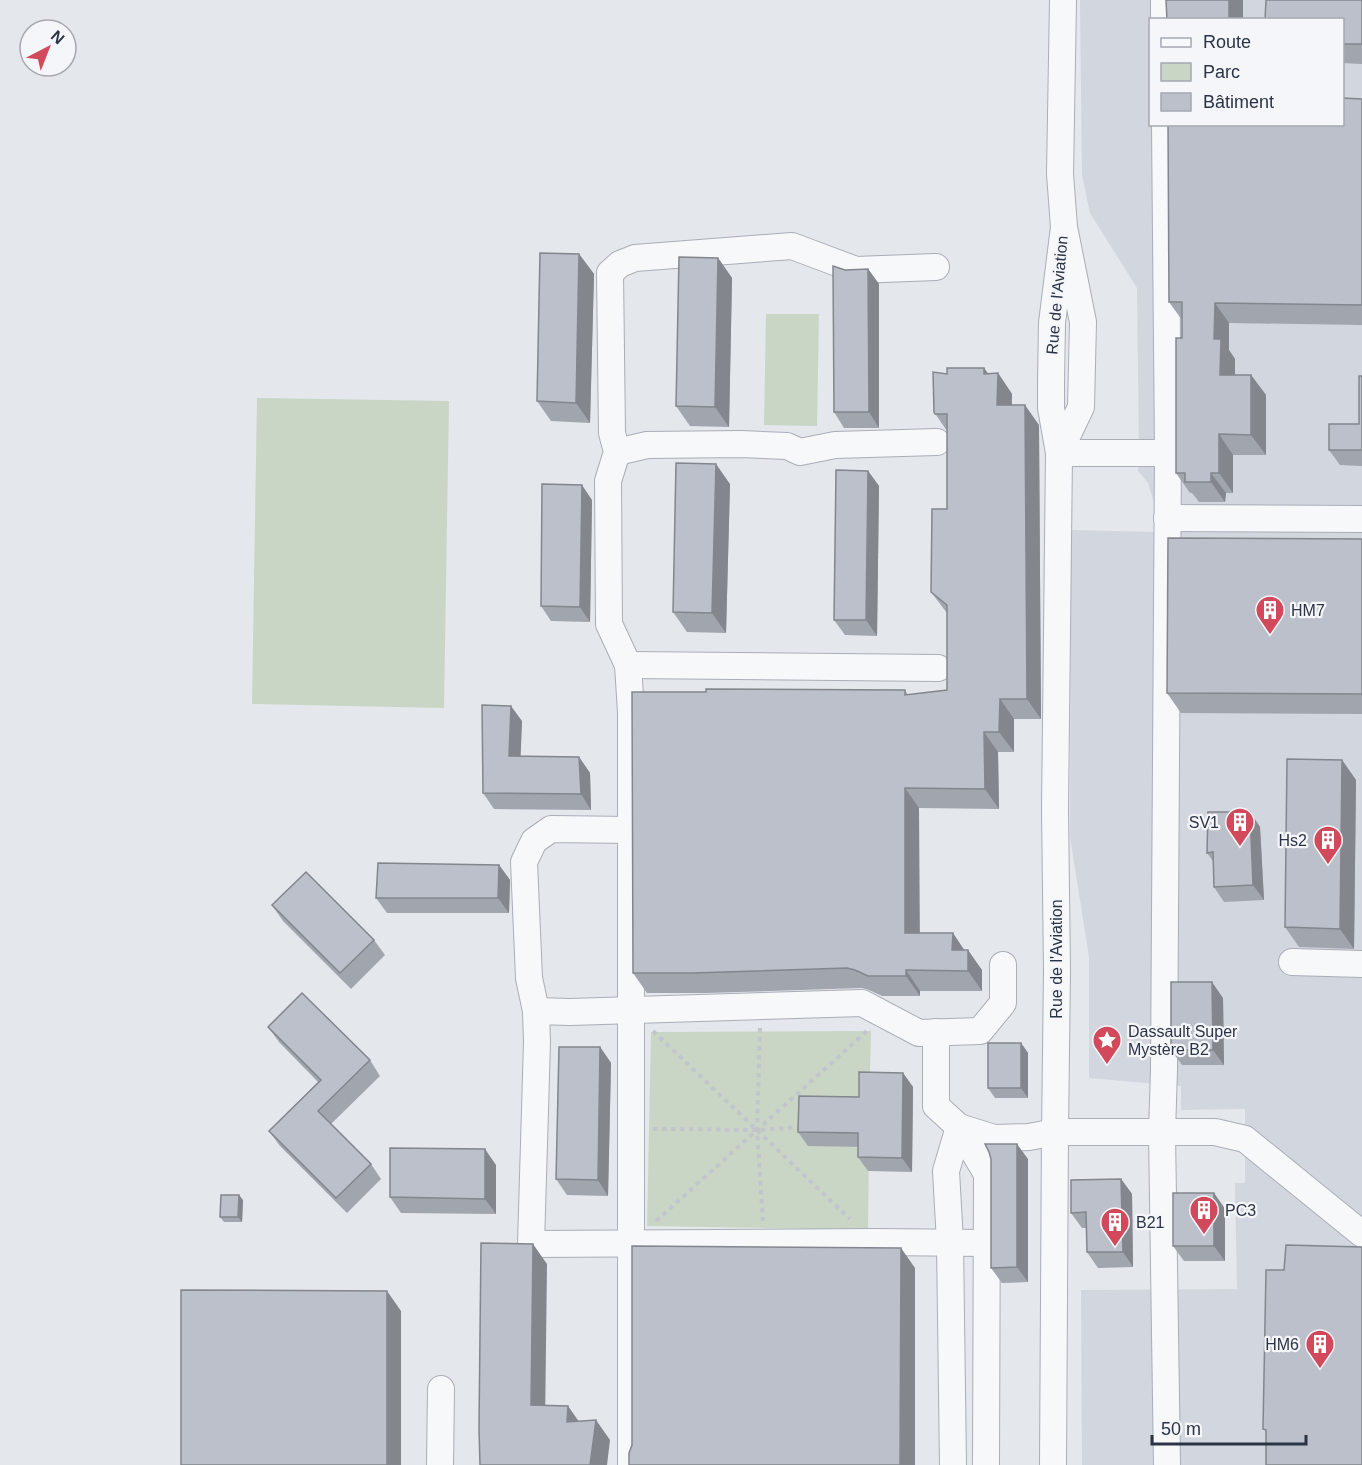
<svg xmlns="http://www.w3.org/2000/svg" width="1362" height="1465" font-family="Helvetica,sans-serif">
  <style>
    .built { fill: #d2d6de; fill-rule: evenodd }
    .green { fill: #c9d6c5 }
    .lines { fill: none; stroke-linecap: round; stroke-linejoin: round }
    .minor-casing { stroke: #a9aeb7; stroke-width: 28 }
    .path { stroke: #c2c5cb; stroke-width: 4; stroke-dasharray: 4.5 4.5; stroke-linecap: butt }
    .minor { stroke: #f7f8fa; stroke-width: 26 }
    .wall { fill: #a1a5ae }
    .shaded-wall { fill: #83868d }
    .building { fill: #bbc0ca; stroke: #83868d; stroke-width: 1.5 }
    .labels { text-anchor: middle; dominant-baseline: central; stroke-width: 4.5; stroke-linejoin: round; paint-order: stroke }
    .street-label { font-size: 16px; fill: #2b3445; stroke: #f4f6f9 }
    .poi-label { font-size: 16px; fill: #2b3445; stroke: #f4f6f9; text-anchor: start }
  </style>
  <rect width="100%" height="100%" fill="#e4e7ec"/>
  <path class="built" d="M1080 0H1362V1465H1082L1081 1290 1237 1289 1235 1183H1245V1109L1181 1110V1086L1089 1078V957L1070 837 1071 530 1154 532V503L1148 483 1138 471 1139 452 1137 288 1090 213 1082 175ZM1150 20H1342V124H1150Z"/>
  <g class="green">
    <path d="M766 314H819L817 426 764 425Z"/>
    <path d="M257 398 449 401 444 708 252 704Z"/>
    <path d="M871 1031 869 1110 808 1145 869 1148 868 1230 647 1226 651 1032Z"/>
  </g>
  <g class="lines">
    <g class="minor-casing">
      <g id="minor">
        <path d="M1063 0 1060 174 1064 227 1083 322 1081 407 1059 453 1051 408V382L1052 323 1064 227"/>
        <path d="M1164 0V20"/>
        <path d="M1165 124 1168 453 1164 1070 1162 1132 1167 1465"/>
        <path d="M617 452 647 445 741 444 787 446 800 452 835 445 937 442"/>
        <path d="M1167 518 1362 519"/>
        <path d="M628 665 938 668"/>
        <path d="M1292 962 1362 964"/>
        <path d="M536 1011 529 978 524 862 534 841 551 829 631 830"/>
        <path d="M936 1032V1106L959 1127 987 1174 986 1465"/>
        <path d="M959 1127 994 1138 1029 1137 1055 1132H1215L1245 1139 1362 1234"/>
        <path d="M987 1243 873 1242 531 1244 537 1042 536 1011 570 1012 862 1003 919 1033 980 1031 1003 1003V965"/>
        <path d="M440 1465 441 1389"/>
        <path d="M631 1465V712L628 665 609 624 608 481 617 452 612 433 610 273 620 264 635 258 792 246 856 270 936 267"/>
        <path d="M953 1465 950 1242 946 1171 959 1127"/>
        <path d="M1053 1465 1055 1132 1057 971 1055 809 1059 453H1168"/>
      </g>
    </g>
    <g class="path">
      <path d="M760 1028 757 1130 763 1221"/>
      <path d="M653 1031 850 1219"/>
      <path d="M653 1129 757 1130 801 1127"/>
      <path d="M656 1221 867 1031"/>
    </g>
    <use href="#minor" class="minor"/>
  </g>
  <g class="wall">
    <path d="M1362 0V64L1342 63V20Z"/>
    <path d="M1362 99V325L1229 323V350L1235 359V375H1251L1266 395V455H1233V493H1226L1225 502H1199L1192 493H1190L1176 473 1182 338V320L1169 302Z"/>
    <path d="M579 254 594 274 590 423 551 421 537 401Z"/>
    <path d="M718 258 732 278 729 427 690 426 676 406Z"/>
    <path d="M868 269 879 284V428H844L834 412Z"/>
    <path d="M984 368 988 374 998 373 1012 394V405L1039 425V427L1041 719H1014V752H998L999 809 919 808V933L964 950 982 970V991H920V996H882L869 990 862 988 706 993H647L633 973 905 690 908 695 947 690V613L931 592 947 509V431L934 412 947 374Z"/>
    <path d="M1362 376V466L1340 465 1329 450 1359 424Z"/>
    <path d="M868 471 879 486 877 636 845 635 834 620Z"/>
    <path d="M730 484 726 633 687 632 673 612Z"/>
    <path d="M592 500 590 622 551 621 541 606Z"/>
    <path d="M1362 539V714L1181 713 1167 693Z"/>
    <path d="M522 721 520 757H579L590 773 591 810 494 809 483 793Z"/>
    <path d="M1342 760 1356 780 1354 949 1299 947 1285 927Z"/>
    <path d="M1250 812 1260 827 1264 900 1224 902 1214 887 1213 861 1207 853Z"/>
    <path d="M499 865 510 880 509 913H387L376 898Z"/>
    <path d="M272 905 374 940 385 955 351 989 283 921Z"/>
    <path d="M1223 998 1224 1065H1182L1171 1050Z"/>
    <path d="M268 1027 370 1060 380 1076 331 1124 371 1164 381 1179 347 1213 280 1146 269 1131 318 1082 279 1042Z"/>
    <path d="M1021 1043 1028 1053V1098H995L988 1088Z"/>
    <path d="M600 1047 611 1063 608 1196 567 1195 556 1179Z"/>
    <path d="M903 1073 913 1087 912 1172 868 1171 858 1157V1147L808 1146 798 1132Z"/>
    <path d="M1028 1159V1282L1002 1283 991 1268Z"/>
    <path d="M496 1165V1214L401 1213 390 1197Z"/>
    <path d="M1121 1179 1132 1194 1133 1267 1098 1268 1087 1252V1228H1082L1071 1213Z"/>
    <path d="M1214 1193 1225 1209V1261H1184L1173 1246Z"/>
    <path d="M243 1200 242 1222H224L220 1217Z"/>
  </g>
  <g class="shaded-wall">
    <rect x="1229" y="0" width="14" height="20"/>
    <path d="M579 254 594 274 590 423 576 403Z"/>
    <path d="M718 258 732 278 729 427 715 407Z"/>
    <path d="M868 269 879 284V428L869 412Z"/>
    <path d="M1215 303 1229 323V350L1235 359V395L1220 375 1214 339Z"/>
    <path d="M984 368 998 387V373L1012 394 1011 426 997 405 984 374Z"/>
    <path d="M1251 375 1266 395V455L1251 435Z"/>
    <path d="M1025 405 1039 425V427L1041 719 1027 699Z"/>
    <path d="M1219 434 1233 455V493L1219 473Z"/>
    <path d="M716 464 730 484 726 633 712 613Z"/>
    <path d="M868 471 879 486 877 636 866 620Z"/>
    <path d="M1211 473 1226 493 1225 502 1211 482Z"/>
    <path d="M582 485 592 500 590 622 580 607Z"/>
    <path d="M1000 699 1014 719V752L999 732Z"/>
    <path d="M511 706 522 721 520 772 509 756Z"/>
    <path d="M984 732 998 752 999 809 985 789Z"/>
    <path d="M579 757 590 773 591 810 581 794Z"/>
    <path d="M1342 760 1356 780 1354 949 1340 929Z"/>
    <path d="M905 788 919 808 920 953 905 933Z"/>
    <path d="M1250 812 1260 827 1264 900 1253 885Z"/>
    <path d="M499 865 510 880 509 913 498 898Z"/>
    <path d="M953 933 967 954 952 950Z"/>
    <path d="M968 950 982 970V991L968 971Z"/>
    <path d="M906 970 920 991V996L906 976Z"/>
    <path d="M1212 982 1223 998 1224 1065 1213 1050Z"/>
    <path d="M1021 1043 1028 1053V1098L1021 1088Z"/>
    <path d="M600 1047 611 1063 608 1196 598 1180Z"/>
    <path d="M903 1073 913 1087 912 1172 902 1158Z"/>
    <path d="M1017 1144 1028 1159V1282L1017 1267Z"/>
    <path d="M485 1149 496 1165V1214L485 1199Z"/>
    <path d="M1121 1179 1132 1194 1133 1267 1123 1252Z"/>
    <path d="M1214 1193 1225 1209V1261L1214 1246Z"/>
    <path d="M239 1195 243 1200 242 1222 238 1217Z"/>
    <path d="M533 1244 547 1264 545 1425 531 1405Z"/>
    <path d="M901 1248 915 1268V1465H900Z"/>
    <path d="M387 1291 401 1311V1465H387Z"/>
    <path d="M568 1406 582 1426 567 1422Z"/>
    <path d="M596 1420 610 1440 607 1465H590Z"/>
  </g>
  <g class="building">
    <path d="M1166 0H1229V20H1167Z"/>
    <path d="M1266 0H1362V44H1342V20H1265Z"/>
    <path d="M1342 98 1362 99V305L1215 303 1214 339H1221L1220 375H1251V435L1219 434V473H1211V482H1185V473H1176V338H1182V302H1169L1168 124H1342Z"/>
    <path d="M540 253 579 254 576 403 537 401Z"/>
    <path d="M679 257 718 258 715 407 676 406Z"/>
    <path d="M833 266 845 270 868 269 869 412H834Z"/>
    <path d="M947 368H984V374L998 373 997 405H1025V407L1027 699H1000L999 732H984L985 789 905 788V933H953L952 950H968V971L906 970V976H868L855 970 847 968 692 973H633L632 692H706V689L905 690V695L947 690V605L931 592 932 509H947V414H935L934 412 933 372 947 374Z"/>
    <path d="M1359 376H1362V450H1329V424H1359Z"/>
    <path d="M676 463 716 464 712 613 673 612Z"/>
    <path d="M836 470 868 471 866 620H834Z"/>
    <path d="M542 484 582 485 580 607 541 606Z"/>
    <path d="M1168 538 1362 539V694L1167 693Z"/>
    <path d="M482 705 511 706 509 756 579 757 581 794 483 793Z"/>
    <path d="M1287 759 1342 760 1340 929 1285 927Z"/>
    <path d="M1208 812H1250L1253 885 1214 887 1213 852 1207 853Z"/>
    <path d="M378 863 499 865 498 898H376Z"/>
    <path d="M306 872 374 940 340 973 272 905Z"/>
    <path d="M1171 982H1212L1213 1050H1171Z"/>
    <path d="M302 993 370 1060 318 1111 371 1164 336 1198 269 1131 321 1080 268 1027Z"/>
    <rect x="988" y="1043" width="33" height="45"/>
    <path d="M559 1047H600L598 1180 556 1179Z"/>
    <path d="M859 1072 903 1073 902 1158 858 1157V1133L798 1132 799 1096 859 1097Z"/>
    <path d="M985 1144H1017V1267L991 1268V1159L989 1152Z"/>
    <path d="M390 1148 485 1149V1199L390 1197Z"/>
    <path d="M1121 1179 1123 1252H1087L1086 1212 1071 1213V1180Z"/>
    <rect x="1173" y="1193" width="41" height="53"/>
    <path d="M221 1195H239L238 1217H220Z"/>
    <path d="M481 1243 533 1244 531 1405 568 1406 567 1422 596 1420 590 1465H480L479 1428Z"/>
    <path d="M1286 1245 1362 1247V1465H1266V1430L1263 1429 1266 1270H1284Z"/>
    <path d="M632 1246 901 1248 900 1465H629V1453L632 1445Z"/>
    <path d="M181 1290 387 1291V1465H181Z"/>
  </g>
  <defs>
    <g id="building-pin" transform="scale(1.5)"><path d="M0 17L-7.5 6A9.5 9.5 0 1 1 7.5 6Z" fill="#d1495b" stroke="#f4f6f9"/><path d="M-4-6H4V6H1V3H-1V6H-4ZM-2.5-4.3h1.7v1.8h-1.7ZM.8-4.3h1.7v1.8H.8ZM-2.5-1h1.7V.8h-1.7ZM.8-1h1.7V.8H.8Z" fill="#fff"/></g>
    <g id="sight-pin" transform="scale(1.5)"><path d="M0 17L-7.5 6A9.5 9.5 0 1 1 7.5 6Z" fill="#d1495b" stroke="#f4f6f9"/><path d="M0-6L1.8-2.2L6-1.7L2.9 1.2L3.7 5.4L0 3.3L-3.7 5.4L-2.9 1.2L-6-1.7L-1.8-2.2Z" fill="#fff"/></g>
  </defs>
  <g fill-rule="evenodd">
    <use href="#building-pin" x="1270" y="610"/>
    <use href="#building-pin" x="1240" y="822"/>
    <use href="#building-pin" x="1328" y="840"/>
    <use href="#sight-pin" x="1107" y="1040"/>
    <use href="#building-pin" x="1204" y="1210"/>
    <use href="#building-pin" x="1115" y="1222"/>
    <use href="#building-pin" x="1320" y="1344"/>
  </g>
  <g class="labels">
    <g class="street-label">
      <text transform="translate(1057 295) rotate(-85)">Rue de l'Aviation</text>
      <text transform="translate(1056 959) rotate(-90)">Rue de l'Aviation</text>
    </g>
    <g class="poi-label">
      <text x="1291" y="610">HM7</text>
      <text x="1219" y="822" text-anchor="end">SV1</text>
      <text x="1307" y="840" text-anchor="end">Hs2</text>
      <text x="1128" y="1031">Dassault Super<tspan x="1128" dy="18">Mystère B2</tspan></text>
      <text x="1225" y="1210">PC3</text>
      <text x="1136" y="1222">B21</text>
      <text x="1299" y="1344" text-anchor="end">HM6</text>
    </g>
  </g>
  <rect x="1149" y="18" width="195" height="108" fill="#f4f6f9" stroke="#a4a8b1" stroke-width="1.5"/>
  <rect x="1161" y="38" width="30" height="9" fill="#f7f8fa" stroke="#a4a8b1" stroke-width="1.5"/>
  <text x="1203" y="48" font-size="18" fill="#2b3445">Route</text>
  <rect x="1161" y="63" width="30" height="18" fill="#c9d6c5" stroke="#a4a8b1" stroke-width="1.5"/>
  <text x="1203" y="78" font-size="18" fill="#2b3445">Parc</text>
  <rect x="1161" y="93" width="30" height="18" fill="#bbc0ca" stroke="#a4a8b1" stroke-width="1.5"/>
  <text x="1203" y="108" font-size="18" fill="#2b3445">Bâtiment</text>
  <g transform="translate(48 48) rotate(42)"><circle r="28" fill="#f4f6f9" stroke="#a4a8b1" stroke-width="1.5"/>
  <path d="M0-4.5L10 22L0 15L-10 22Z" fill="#d1495b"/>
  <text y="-9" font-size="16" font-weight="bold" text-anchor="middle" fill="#2b3445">N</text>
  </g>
  <path d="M1152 1435v9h154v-9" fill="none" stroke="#2b3445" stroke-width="3"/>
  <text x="1161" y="1435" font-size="18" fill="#2b3445" stroke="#f4f6f9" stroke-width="4.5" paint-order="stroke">50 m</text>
</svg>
